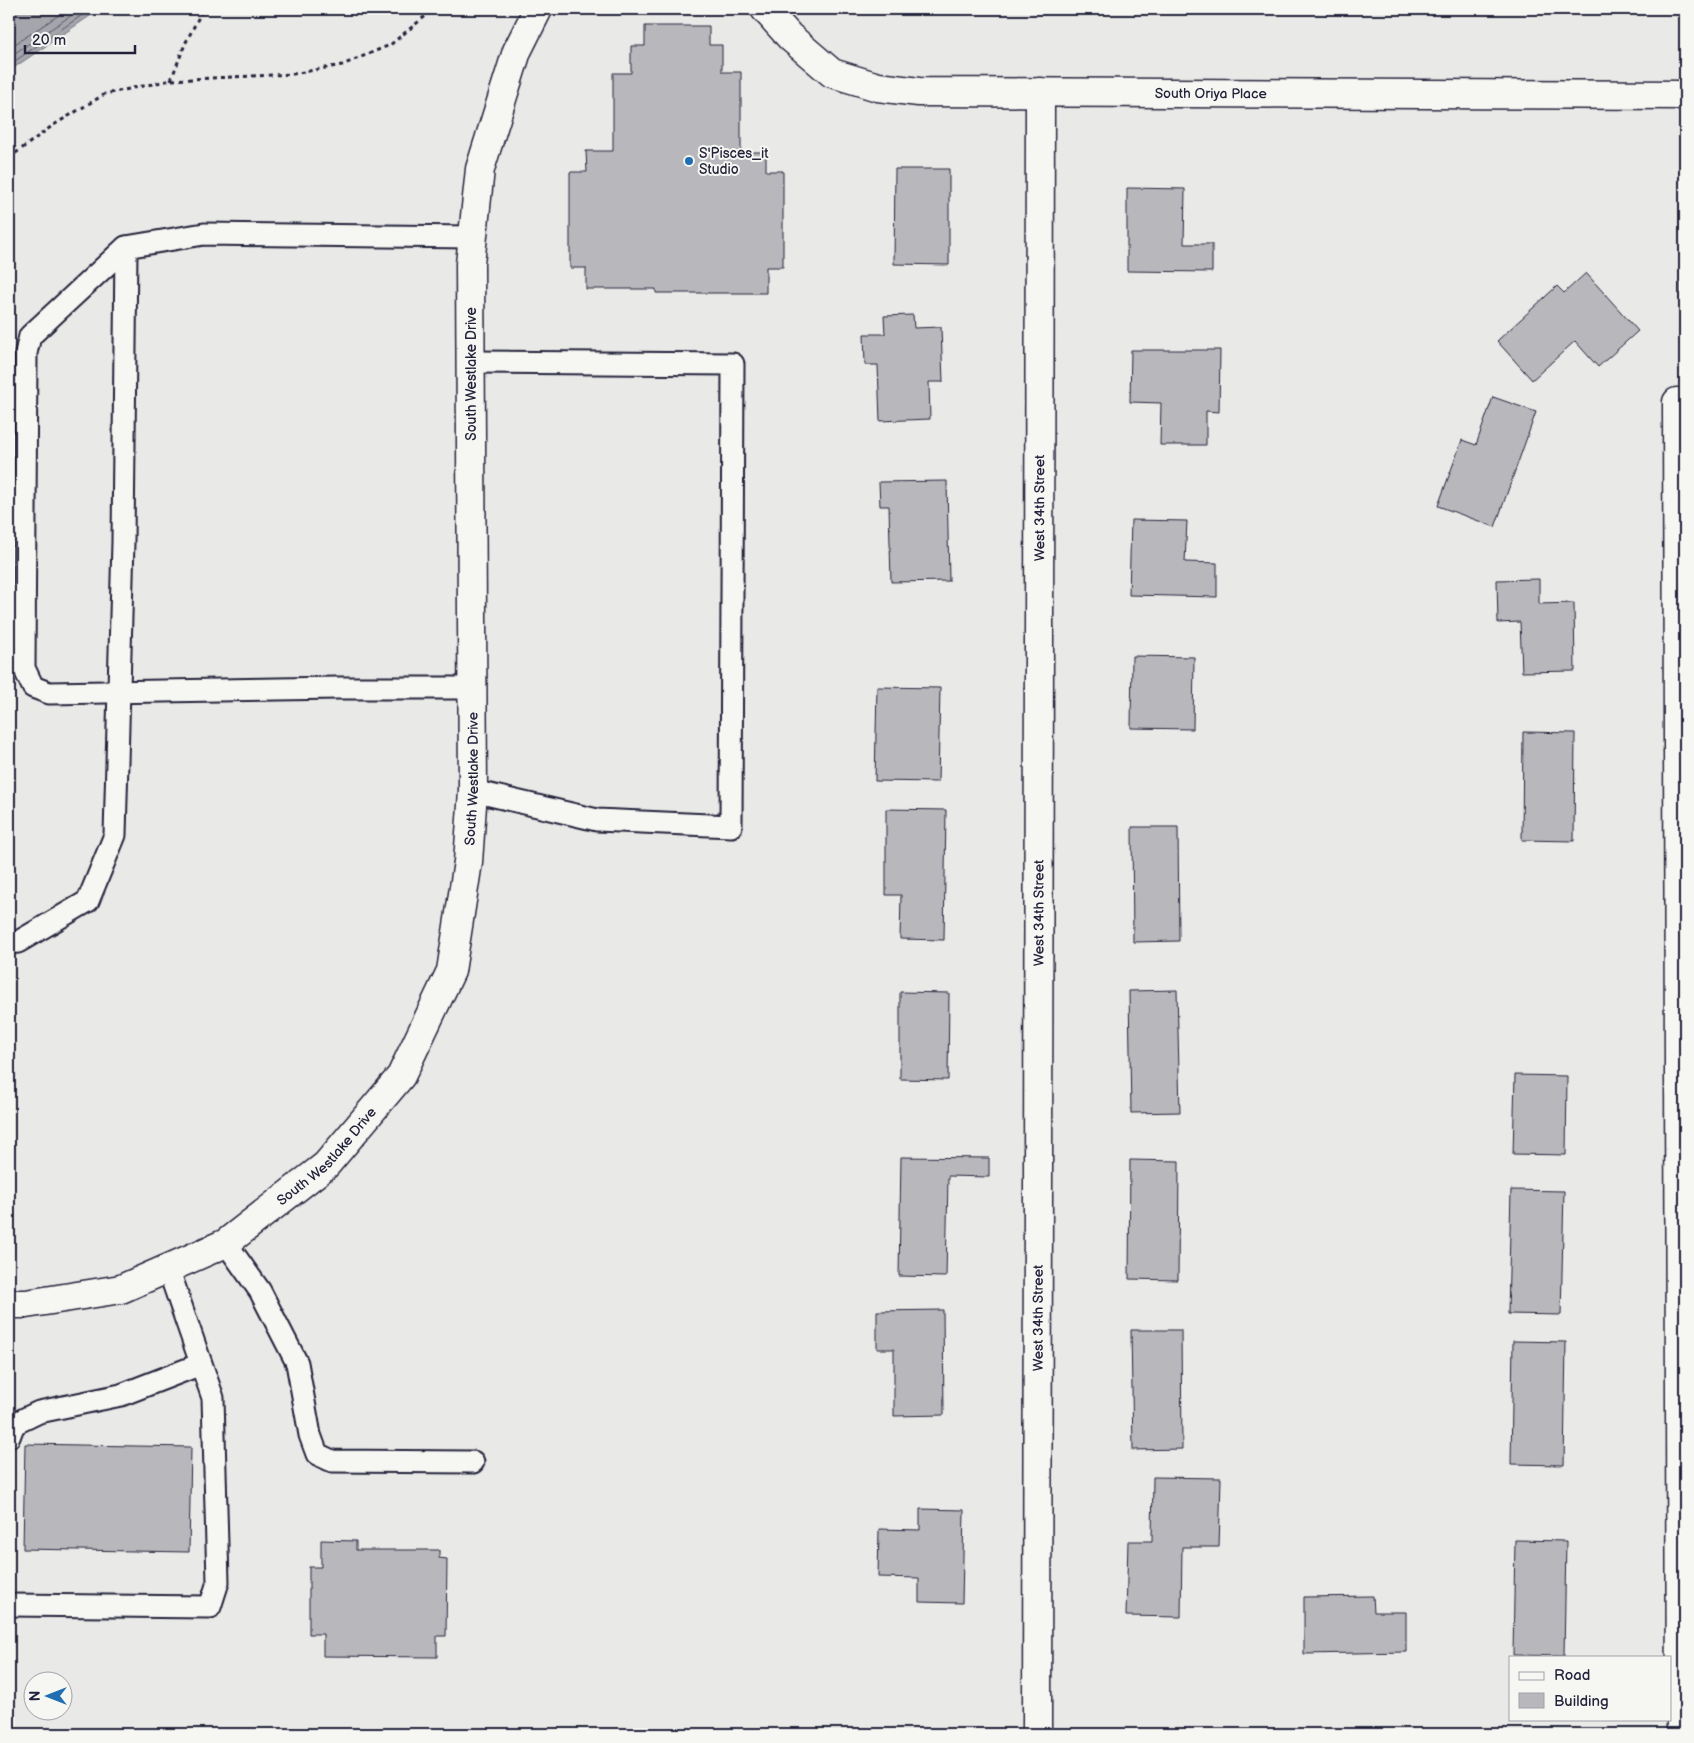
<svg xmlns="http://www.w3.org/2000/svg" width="1694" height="1743" font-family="'Balsamiq Sans',sans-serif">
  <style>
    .water { fill: #a5a5ac; stroke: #71717f }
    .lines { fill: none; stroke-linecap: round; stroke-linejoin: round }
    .shore { stroke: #565668; stroke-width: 1 }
    .building { fill: #b8b8bc; stroke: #22223b }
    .service-casing { stroke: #22223b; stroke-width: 25 }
    .minor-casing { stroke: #22223b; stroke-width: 31 }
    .tertiary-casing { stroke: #22223b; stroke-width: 31 }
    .path { stroke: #22223b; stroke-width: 3; stroke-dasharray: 4 4; stroke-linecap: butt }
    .service { stroke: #f6f6f2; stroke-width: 21 }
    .minor { stroke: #f6f6f2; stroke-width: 28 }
    .tertiary { stroke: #f6f6f2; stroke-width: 28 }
    .poi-dot { fill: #1f6fb2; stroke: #f6f6f2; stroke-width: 2 }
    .labels { text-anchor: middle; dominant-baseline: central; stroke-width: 4; stroke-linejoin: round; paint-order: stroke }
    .street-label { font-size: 14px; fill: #22223b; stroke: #f6f6f2 }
    .poi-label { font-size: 14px; fill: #22223b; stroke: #f6f6f2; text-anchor: start }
  </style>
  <rect width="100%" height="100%" fill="#e9e9e7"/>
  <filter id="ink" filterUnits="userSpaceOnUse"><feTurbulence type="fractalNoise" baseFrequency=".02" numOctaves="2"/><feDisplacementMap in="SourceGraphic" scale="10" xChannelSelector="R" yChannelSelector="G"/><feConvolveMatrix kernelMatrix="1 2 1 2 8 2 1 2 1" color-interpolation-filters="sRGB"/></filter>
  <g filter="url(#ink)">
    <path class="water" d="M9 9H100L9 71Z"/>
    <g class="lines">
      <g class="shore">
        <path d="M9 48 68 9"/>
        <path d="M9 57 81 9"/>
        <path d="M9 65 91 9"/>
      </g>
    </g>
    <g class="building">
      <path d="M645 26H709V45H722V72H741V152H766V171H783V267H766V293H656V289H586V268H570V172H587L586 151H613V73H631V46H645Z"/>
      <path d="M895 169H949V265L894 264Z"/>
      <path d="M1127 188 1185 189 1184 244H1212V272L1127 271Z"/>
      <rect x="1681" y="251" width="4" height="62"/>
      <path d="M1586 273 1638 331 1598 367 1575 341 1532 380 1497 341 1557 286 1564 293Z"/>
      <path d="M913 315 914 328 941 327 943 382H929L930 419 880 421 878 365H865L864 334H885L884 316Z"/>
      <path d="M1131 350H1220L1219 412 1206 411V445H1160L1161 403 1130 402Z"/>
      <path d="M1493 397 1536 412 1495 527 1438 506 1462 440 1476 445Z"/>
      <path d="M947 481 949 581 891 582 889 506H880L879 482Z"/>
      <path d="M1131 520 1187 521 1185 562 1217 563V597L1129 595Z"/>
      <path d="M1539 579V604L1574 603 1575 671 1522 672 1520 622 1498 623 1497 580Z"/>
      <path d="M1132 656 1194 657 1193 729 1131 728Z"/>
      <path d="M877 687 940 688 938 782 875 781Z"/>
      <path d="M1523 732 1575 733 1574 841 1522 840Z"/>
      <path d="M886 809 946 810 944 940 900 939 901 895H886Z"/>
      <path d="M1132 827H1178L1179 941 1133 942Z"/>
      <path d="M1177 990 1180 1112 1131 1113 1129 991Z"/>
      <path d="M900 992 949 993 948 1080 900 1079Z"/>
      <path d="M1515 1075 1567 1076 1566 1155 1513 1154Z"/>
      <path d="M901 1157 989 1158V1177L948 1176 946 1277 899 1276Z"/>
      <path d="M1130 1160 1179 1161 1178 1280 1129 1279Z"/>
      <path d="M1511 1190 1564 1191 1561 1315 1508 1314Z"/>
      <path d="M943 1310 944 1415 894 1416V1349H877V1311Z"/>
      <path d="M1131 1330H1181L1182 1449 1133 1450Z"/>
      <path d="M1513 1341 1566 1342 1564 1465 1511 1464Z"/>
      <path d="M25 1444 191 1447 189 1552 23 1549Z"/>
      <path d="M1153 1477 1221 1478 1219 1547H1182L1181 1617 1126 1616 1128 1541H1152Z"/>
      <path d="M920 1509 964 1510 962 1603 919 1602V1578L878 1577 879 1529 920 1530Z"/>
      <path d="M321 1540 356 1541V1550H439V1558L447 1559 446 1636H437V1657L323 1656V1634H309V1567H321Z"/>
      <path d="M1515 1540 1566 1541 1564 1656 1513 1655Z"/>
      <path d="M1373 1596 1374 1612H1406V1652L1304 1654V1597Z"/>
    </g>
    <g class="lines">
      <g class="service-casing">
        <g id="service">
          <path d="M126 247 30 336 26 353 24 668 33 687 49 693 337 688H472"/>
          <path d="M471 362 733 364 731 826 597 820 473 791"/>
          <path d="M9 943 18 942 88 901 115 835 123 542 126 247 204 234 473 237"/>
          <path d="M226 1243 260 1291 297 1363 310 1435 317 1454 332 1461 473 1462"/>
          <path d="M9 1437 14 1424 39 1412 121 1395 201 1364"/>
          <path d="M9 1605 210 1607 218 1582 213 1398 168 1268"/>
        </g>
      </g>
      <g class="minor-casing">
        <g id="minor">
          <path id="s1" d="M765 9 790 37 832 73 878 87 919 92 1685 95"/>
          <path id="s2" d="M1037 1734 1040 92"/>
          <path d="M1681 1734 1677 402H1685"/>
        </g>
      </g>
      <g class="tertiary-casing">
        <g id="tertiary">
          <path id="s3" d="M9 1304H26L121 1289 226 1243 326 1165 401 1076 451 971 468 862 473 791 470 264 480 169 517 51 538 9"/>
        </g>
      </g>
      <g class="path">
        <path d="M171 80 185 44 203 9"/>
        <path d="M9 158 52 126 105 94 171 80 293 74 342 65 390 45 434 9"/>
      </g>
      <use href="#service" class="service"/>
      <use href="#minor" class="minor"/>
      <use href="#tertiary" class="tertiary"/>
    </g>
  </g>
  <circle class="poi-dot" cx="689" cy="161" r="5"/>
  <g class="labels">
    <g class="street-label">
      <text stroke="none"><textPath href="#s1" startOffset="474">South Oriya Place</textPath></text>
      <text transform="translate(471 374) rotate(-90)">South Westlake Drive</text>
      <text stroke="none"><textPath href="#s2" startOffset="1226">West 34th Street</textPath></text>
      <text stroke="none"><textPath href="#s3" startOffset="781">South Westlake Drive</textPath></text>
      <text stroke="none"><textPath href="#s2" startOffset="821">West 34th Street</textPath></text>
      <text stroke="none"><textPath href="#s3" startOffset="361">South Westlake Drive</textPath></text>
      <text stroke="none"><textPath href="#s2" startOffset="416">West 34th Street</textPath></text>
    </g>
    <g class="poi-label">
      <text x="699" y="153">S'Pisces_it<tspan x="699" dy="16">Studio</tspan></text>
    </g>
  </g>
  <rect width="1694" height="1743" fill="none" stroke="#f6f6f2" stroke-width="30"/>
  <rect x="15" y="15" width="1664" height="1713" fill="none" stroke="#22223b" stroke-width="2" filter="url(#ink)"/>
  <rect x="1509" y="1656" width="162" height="65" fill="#f6f6f2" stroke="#a1a1a9"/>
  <rect x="1519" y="1672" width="25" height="8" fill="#f6f6f2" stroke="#a1a1a9"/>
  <text x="1554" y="1680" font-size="15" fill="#22223b">Road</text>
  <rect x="1519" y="1693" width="25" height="15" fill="#b8b8bc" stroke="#a1a1a9"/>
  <text x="1554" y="1706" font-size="15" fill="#22223b">Building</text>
  <g transform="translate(48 1696) rotate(270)"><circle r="24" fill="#f6f6f2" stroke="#a1a1a9"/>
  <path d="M0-4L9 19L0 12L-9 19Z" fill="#1f6fb2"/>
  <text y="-8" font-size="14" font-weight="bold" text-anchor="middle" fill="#22223b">N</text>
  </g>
  <path d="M25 45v8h110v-8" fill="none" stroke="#22223b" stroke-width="2.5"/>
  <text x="32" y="45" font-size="15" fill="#22223b" stroke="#f6f6f2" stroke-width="4" paint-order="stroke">20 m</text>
</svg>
